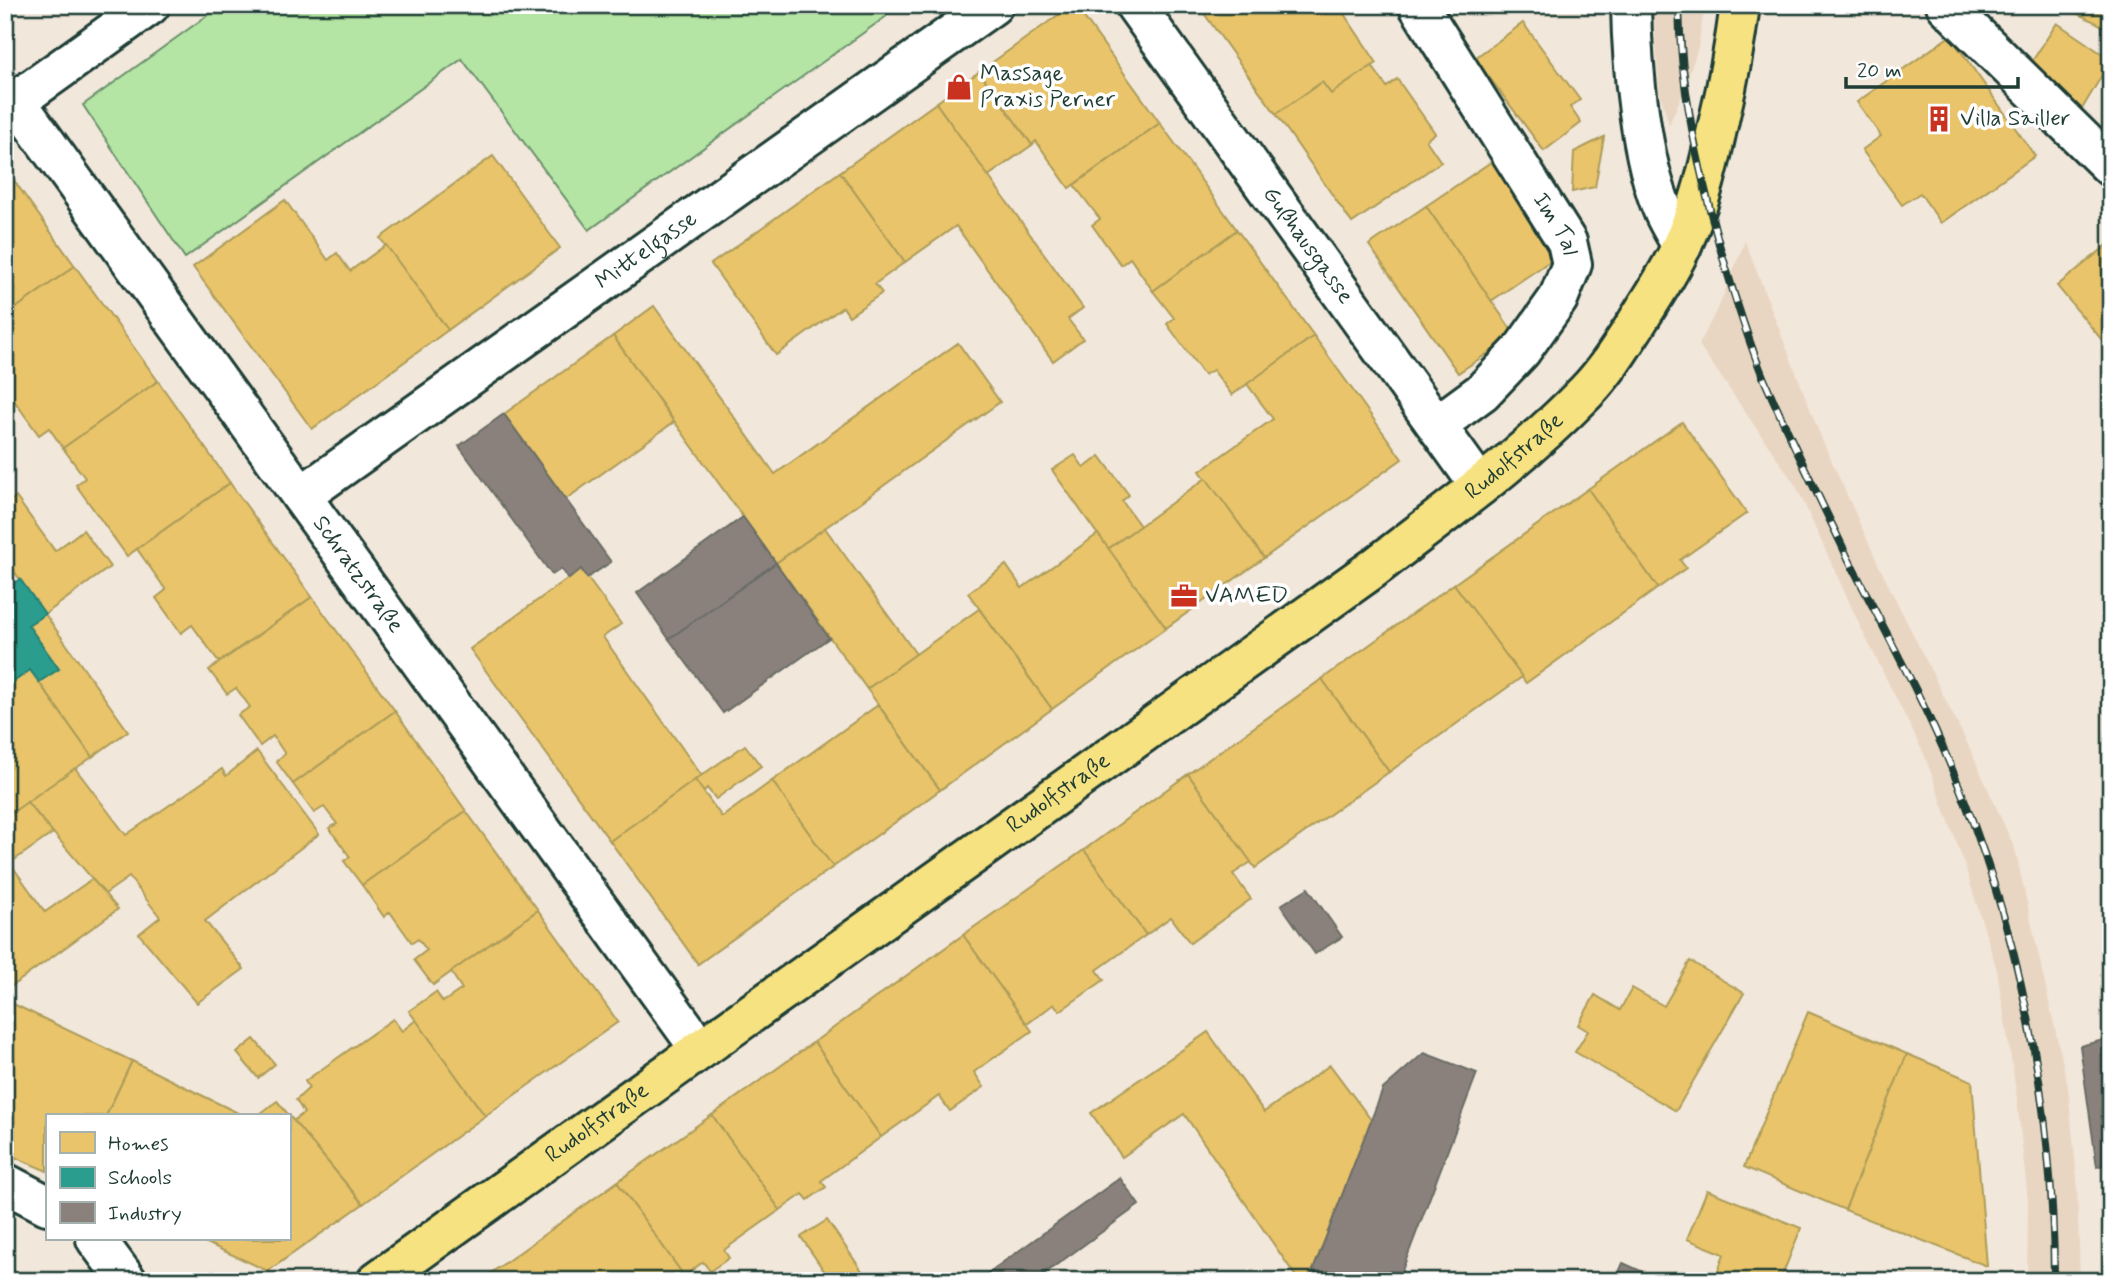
<svg xmlns="http://www.w3.org/2000/svg" width="2116" height="1286" font-family="Mynerve,sans-serif">
  <style>
    .built { fill: #e9d6c2 }
    .green { fill: #b5e5a4; stroke: #6a916c; stroke-width: 2 }
    .homes { fill: #e9c46a; stroke: #ac9c5a; stroke-width: 2 }
    .schools { fill: #2a9d8f; stroke: #278074; stroke-width: 2 }
    .industry { fill: #8a817c; stroke: #6a6d66; stroke-width: 2 }
    .lines { fill: none; stroke-linecap: round; stroke-linejoin: round }
    .minor-casing { stroke: #1f3d34; stroke-width: 44 }
    .major-casing { stroke: #1f3d34; stroke-width: 44 }
    .minor { stroke: #fff; stroke-width: 38 }
    .major { stroke: #f7e281; stroke-width: 38 }
    .rail-casing { stroke: #1f3d34; stroke-width: 8 }
    .rail { stroke: #fff; stroke-width: 5; stroke-dasharray: 16; stroke-linecap: butt }
    .labels { text-anchor: middle; dominant-baseline: central; stroke-width: 7; stroke-linejoin: round; paint-order: stroke }
    .poi-label { font-size: 23px; fill: #1f3d34; stroke: #fff; text-anchor: start }
    .street-label { font-size: 23px; fill: #1f3d34; stroke: #fff }
  </style>
  <rect width="100%" height="100%" fill="#f2e7db"/>
  <filter id="ink" filterUnits="userSpaceOnUse"><feTurbulence type="fractalNoise" baseFrequency=".0143" numOctaves="2"/><feDisplacementMap in="SourceGraphic" scale="14" xChannelSelector="R" yChannelSelector="G"/><feConvolveMatrix kernelMatrix="1 2 1 2 8 2 1 2 1" color-interpolation-filters="sRGB"/></filter>
  <g filter="url(#ink)">
    <g class="built">
      <path d="M1653 5H1705L1698 48 1681 97 1669 125 1659 90Z"/>
      <path d="M1745 241 1823 442 1880 568 1970 749 2015 849 2068 1087 2077 1180 2080 1281H2027L2028 1201 2016 1091 1997 970 1963 860 1924 754 1861 628 1796 486 1699 345 1722 299Z"/>
    </g>
    <path class="green" d="M222 5H902L589 230 462 59 185 258 83 105Z"/>
    <g class="homes">
      <path d="M1072 5H1075L1160 123 1069 188 1036 141 1032 145 979 72Z"/>
      <path d="M1198 5H1338L1377 63 1331 94 1322 82 1276 114Z"/>
      <path d="M1518 5H1597V10L1518 7Z"/>
      <path d="M2063 5H2111V30L2062 6Z"/>
      <path d="M1523 23 1580 100 1570 107 1581 123 1544 151 1475 58Z"/>
      <path d="M2057 23 2111 60 2079 114 2029 66Z"/>
      <path d="M1950 36 2035 156 1941 223 1920 193 1902 205 1862 150 1881 136 1857 102Z"/>
      <path d="M1372 66 1387 87 1397 79 1435 133 1426 140 1441 162 1352 223 1276 114 1322 82 1331 94Z"/>
      <path d="M979 72 1032 145 988 176 936 103Z"/>
      <path d="M936 103 1083 308 1068 319 1083 339 1053 361 956 226 905 262 840 172Z"/>
      <path d="M1160 123 1237 230 1153 291 1130 258 1121 265 1092 225 1100 219 1074 185Z"/>
      <path d="M1604 137 1595 187 1572 192 1574 152Z"/>
      <path d="M493 156 560 248 448 330 380 238Z"/>
      <path d="M1494 160 1559 255 1491 301 1426 206Z"/>
      <path d="M5 171 8 172 75 266 5 316Z"/>
      <path d="M840 172 905 262 875 284 882 293 849 316 843 307 776 355 711 264Z"/>
      <path d="M285 200 328 260 337 253 350 271 386 245 448 330 312 429 193 267Z"/>
      <path d="M1426 206 1515 335 1458 373 1369 245Z"/>
      <path d="M1237 230 1314 336 1232 395 1213 370 1204 375 1167 324 1174 318 1153 291Z"/>
      <path d="M2111 242V351L2057 286Z"/>
      <path d="M75 266 158 381 63 448 49 428 39 435 5 388V316Z"/>
      <path d="M654 306 775 474 958 343 1000 402 776 563 613 336Z"/>
      <path d="M613 336 674 422 566 499 504 414Z"/>
      <path d="M1314 336 1402 459 1264 558 1200 471 1273 419 1247 384Z"/>
      <path d="M158 381 230 483 127 556 76 485 85 478 63 448Z"/>
      <path d="M1682 422 1747 513 1680 560 1686 568 1658 588 1588 489Z"/>
      <path d="M1075 455 1084 468 1100 456 1129 495 1122 501 1140 526 1108 549 1052 470Z"/>
      <path d="M1206 478 1264 558 1166 628 1108 549Z"/>
      <path d="M230 483 312 597 219 662 192 625 181 633 156 598 166 590 137 549Z"/>
      <path d="M1588 489 1658 588 1526 683 1454 584Z"/>
      <path d="M16 497 55 551 83 530 110 567 45 614 5 559V504Z"/>
      <path d="M825 528 916 654 867 689 776 563Z"/>
      <path d="M1098 534 1166 628 1052 709 968 593 1006 565 1022 588Z"/>
      <path d="M581 569 621 624 603 637 702 776 610 841 470 649Z"/>
      <path d="M1454 584 1522 677 1389 772 1322 679Z"/>
      <path d="M312 597 395 711 293 784 276 761 285 754 273 736 260 746 238 715 250 707 236 688 227 694 209 670Z"/>
      <path d="M979 609 1052 709 940 790 867 689Z"/>
      <path d="M45 614 128 731 92 757 39 682 59 669 28 625Z"/>
      <path d="M30 670 92 757 5 818V688Z"/>
      <path d="M1322 679 1389 772 1255 868 1188 774Z"/>
      <path d="M878 705 940 790 833 867 772 781Z"/>
      <path d="M395 711 466 811 362 885 344 861 350 857 329 828 337 824 324 807 314 813 293 784Z"/>
      <path d="M745 745 761 766 716 799 707 788 703 792 695 780Z"/>
      <path d="M257 751 319 834 205 921 244 969 197 1003 139 934 160 917 129 877 105 894 27 802 75 768 126 835 222 769 226 776Z"/>
      <path d="M1188 774 1251 862 1233 874 1251 899 1190 943 1171 917 1146 935 1084 850Z"/>
      <path d="M695 780 722 817 772 781 833 867 698 964 610 841Z"/>
      <path d="M27 802 53 833 10 863 45 912 92 879 118 909 5 991V818Z"/>
      <path d="M466 811 538 910 433 985 414 960 427 950 418 939 412 943 390 912 384 917 362 885Z"/>
      <path d="M1084 850 1146 935 1097 970 1104 980 1060 1011 1054 1004 1027 1024 963 935Z"/>
      <path d="M538 910 618 1022 485 1116 409 1011 436 992 443 1002 462 989 451 972Z"/>
      <path d="M963 935 1032 1031 974 1072 984 1087 950 1111 939 1096 881 1137 814 1042Z"/>
      <path d="M1690 961 1744 993 1676 1111 1575 1052 1588 1031 1578 1025 1595 995 1620 1010 1632 988 1664 1006Z"/>
      <path d="M5 1000 132 1061 106 1116H47V1171L5 1153Z"/>
      <path d="M1808 1012 1907 1054 1845 1210 1744 1167Z"/>
      <path d="M393 1019 402 1031 416 1020 485 1116 363 1204 293 1121 304 1113 296 1100 309 1088 305 1081Z"/>
      <path d="M1208 1032 1264 1112 1330 1065 1371 1120 1309 1281H1299L1184 1114 1122 1157 1091 1113Z"/>
      <path d="M254 1039 275 1064 258 1078 237 1053Z"/>
      <path d="M814 1042 881 1137 821 1181 826 1187 808 1200 803 1194 780 1210 712 1115Z"/>
      <path d="M1907 1054 1972 1081 1987 1266 1845 1210Z"/>
      <path d="M132 1061 244 1116H106Z"/>
      <path d="M277 1101 363 1204 268 1271 204 1242 205 1239H289V1116H257Z"/>
      <path d="M712 1115 780 1210 724 1250 729 1258 710 1271 703 1262 684 1276 617 1182Z"/>
      <path d="M617 1182 684 1276 678 1281H480Z"/>
      <path d="M1707 1190 1801 1228 1780 1281H1714L1724 1254 1687 1239Z"/>
      <path d="M827 1220 869 1281H831L801 1237Z"/>
    </g>
    <path class="schools" d="M20 579 45 614 28 625 59 669 39 682 30 670 5 688V589Z"/>
    <g class="industry">
      <path d="M504 414 611 562 587 578 581 569 569 579 561 569 552 575 459 446Z"/>
      <path d="M743 517 776 563 669 639 637 593Z"/>
      <path d="M776 563 829 638 723 713 669 639Z"/>
      <path d="M1308 888 1342 937 1315 954 1281 905Z"/>
      <path d="M2111 1038V1162L2097 1167 2080 1046Z"/>
      <path d="M1424 1053 1477 1073 1398 1281H1309L1383 1089Z"/>
      <path d="M1120 1178 1139 1205 1034 1281H977Z"/>
      <path d="M1623 1263 1663 1281H1615Z"/>
    </g>
    <g class="lines">
      <g class="minor-casing">
        <g id="minor">
          <path id="s1" d="M1135 5 1480 486"/>
          <path id="s2" d="M1418 5 1567 242 1572 264 1558 299 1521 351 1482 392 1437 425"/>
          <path d="M1631 5C1632 65 1640 158 1664 213 1669 224 1676 235 1682 246"/>
          <path d="M1946 5 2111 167"/>
          <path id="s3" d="M16 101 700 1049"/>
          <path d="M5 104 16 101 150 5"/>
          <path id="s4" d="M301 496 993 5"/>
          <path d="M5 1183 47 1205"/>
          <path d="M96 1239 127 1281"/>
        </g>
      </g>
      <g class="major-casing">
        <g id="major">
          <path id="s5" d="M377 1281 1374 568C1446 512 1522 458 1586 392 1605 373 1621 347 1636 324 1651 299 1669 274 1681 247 1700 207 1710 162 1719 120 1728 82 1735 44 1740 5"/>
        </g>
      </g>
      <use href="#minor" class="minor"/>
      <use href="#major" class="major"/>
      <g class="rail-casing">
        <path id="rail" d="M1679 5C1680 87 1698 166 1719 244 1732 289 1746 335 1764 379 1790 439 1819 497 1847 556 1881 624 1919 691 1949 762 2019 926 2054 1103 2054 1281"/>
      </g>
      <use href="#rail" class="rail"/>
    </g>
  </g>
  <defs>
    <g id="shop-bare" transform="scale(2.1)"><path d="M-5-2.5h2.3a2.7 3.5 0 0 1 5.4 0H5L5.5 6h-11ZM-1.5-2.5h3a1.5 2.3 0 0 0-3 0Z" fill="#c8321e" stroke="#fff" stroke-width="2.5" paint-order="stroke"/></g>
    <g id="building-bare" transform="scale(2.1)"><path d="M-4-6H4V6H1V3H-1V6H-4ZM-2.5-4.3h1.7v1.8h-1.7ZM.8-4.3h1.7v1.8H.8ZM-2.5-1h1.7V.8h-1.7ZM.8-1h1.7V.8H.8Z" fill="#c8321e" stroke="#fff" stroke-width="2.5" paint-order="stroke"/></g>
    <g id="office-bare" transform="scale(2.1)"><path d="M-6-3h4V-5.5h4V-3h4V5H-6ZM-1-4.5V-3h2v-1.5ZM-6 0V1H6V0Z" fill="#c8321e" stroke="#fff" stroke-width="2.5" paint-order="stroke"/></g>
  </defs>
  <g fill-rule="evenodd">
    <use href="#shop-bare" x="959" y="87"/>
    <use href="#building-bare" x="1939" y="119"/>
    <use href="#office-bare" x="1184" y="596"/>
  </g>
  <g class="labels">
    <g class="poi-label">
      <text x="980" y="74">Massage<tspan x="980" dy="26">Praxis Perner</tspan></text>
      <text x="1960" y="119">Villa Sailler</text>
      <text x="1205" y="596">VAMED</text>
    </g>
    <g class="street-label">
      <text stroke="none"><textPath href="#s2" startOffset="259">Im Tal</textPath></text>
      <text stroke="none"><textPath href="#s1" startOffset="296">Gußhausgasse</textPath></text>
      <text stroke="none"><textPath href="#s4" startOffset="424">Mittelgasse</textPath></text>
      <text stroke="none"><textPath href="#s5" startOffset="1405">Rudolfstraße</textPath></text>
      <text stroke="none"><textPath href="#s3" startOffset="584">Schratzstraße</textPath></text>
      <text stroke="none"><textPath href="#s5" startOffset="838">Rudolfstraße</textPath></text>
      <text stroke="none"><textPath href="#s5" startOffset="271">Rudolfstraße</textPath></text>
    </g>
  </g>
  <rect width="2116" height="1286" fill="none" stroke="#fff" stroke-width="28"/>
  <rect x="14" y="14" width="2088" height="1258" fill="none" stroke="#1f3d34" stroke-width="2.5" filter="url(#ink)"/>
  <rect x="46" y="1114" width="245" height="126" fill="#ffffff" stroke="#a5b1ae" stroke-width="2"/>
  <rect x="60" y="1132" width="35" height="21" fill="#e9c46a" stroke="#a5b1ae" stroke-width="2"/>
  <text x="108" y="1150" font-size="21" fill="#1f3d34">Homes</text>
  <rect x="60" y="1167" width="35" height="21" fill="#2a9d8f" stroke="#a5b1ae" stroke-width="2"/>
  <text x="108" y="1184" font-size="21" fill="#1f3d34">Schools</text>
  <rect x="60" y="1202" width="35" height="21" fill="#8a817c" stroke="#a5b1ae" stroke-width="2"/>
  <text x="108" y="1220" font-size="21" fill="#1f3d34">Industry</text>
  <path d="M1846 77v10h172v-10" fill="none" stroke="#1f3d34" stroke-width="3.5"/>
  <text x="1857" y="77" font-size="21" fill="#1f3d34" stroke="#ffffff" stroke-width="5" paint-order="stroke">20 m</text>
</svg>
